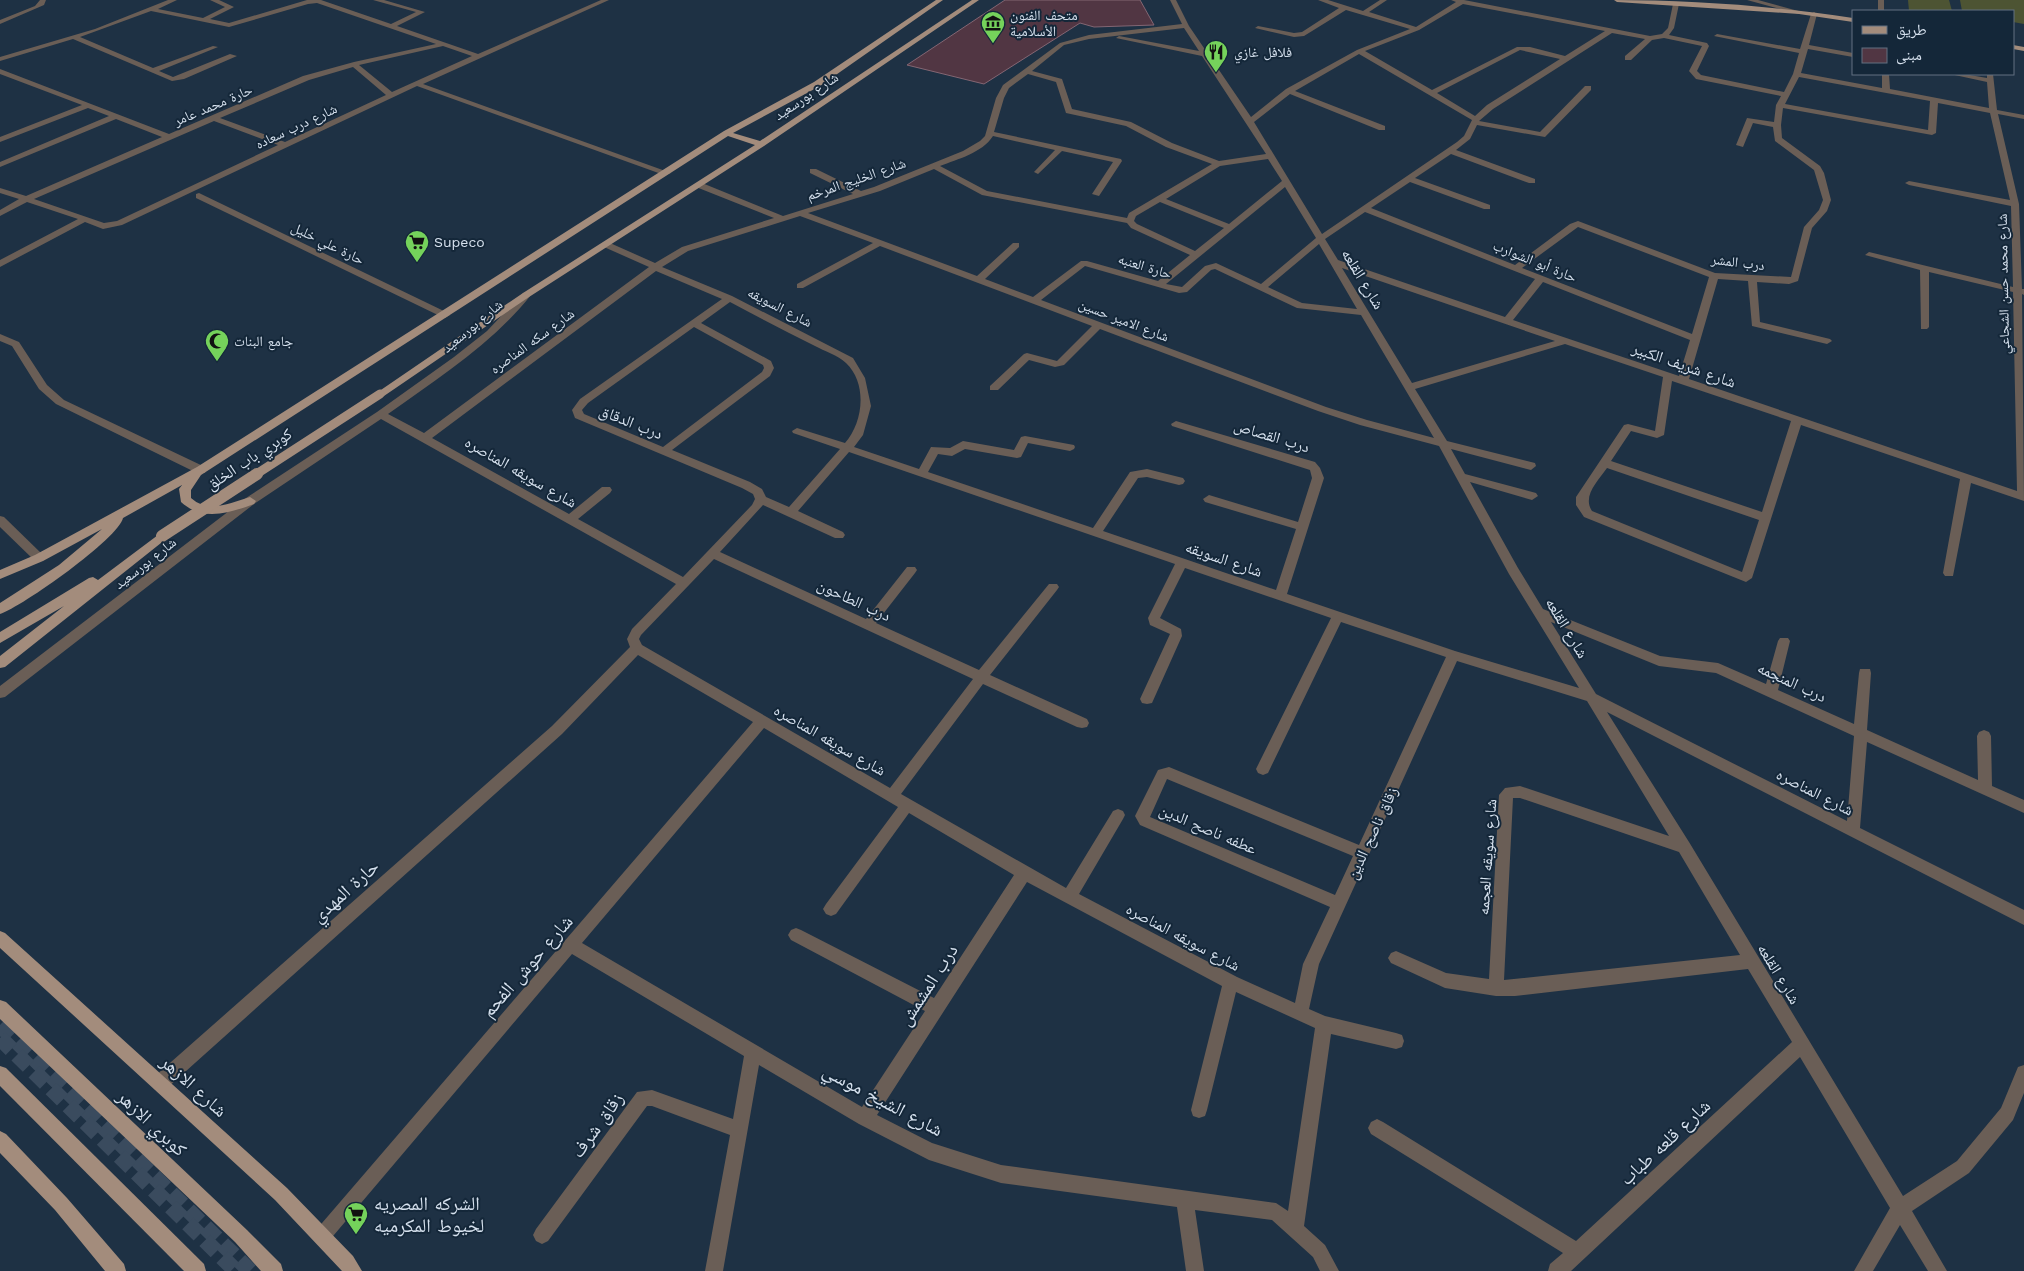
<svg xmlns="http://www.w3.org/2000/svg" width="2024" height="1271" font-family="'Work Sans','Noto Naskh Arabic',sans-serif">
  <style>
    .green { fill: #4d5433 }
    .building { fill: #513643; stroke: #836673 }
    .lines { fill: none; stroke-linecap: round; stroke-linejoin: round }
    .major-tunnel { stroke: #3a4b5e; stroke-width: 16; stroke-dasharray: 16 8; stroke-linecap: butt }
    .minor { fill: #6a5e56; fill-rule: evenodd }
    .major { fill: #a38c7c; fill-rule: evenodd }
    .major-bridge-far1 { stroke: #a38c7c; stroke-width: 9 }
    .major-bridge { stroke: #a38c7c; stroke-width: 12 }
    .labels { text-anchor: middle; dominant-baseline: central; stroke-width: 4; stroke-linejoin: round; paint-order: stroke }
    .far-poi-label { font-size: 14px; fill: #d6e1ee; stroke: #142739; text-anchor: start }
    .far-street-label { font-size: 14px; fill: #d6e1ee; stroke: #142739 }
    .street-label { font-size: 16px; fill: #d6e1ee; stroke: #142739 }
    .near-street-label { font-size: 19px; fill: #d6e1ee; stroke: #142739 }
    .near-poi-label { font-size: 19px; fill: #d6e1ee; stroke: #142739; text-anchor: start }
  </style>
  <rect width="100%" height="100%" fill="#1e3144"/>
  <g class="green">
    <path d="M1908 0H1949L1952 11H1909Z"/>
    <path d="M1960 0H2024V24L2013 22V11H1962Z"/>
  </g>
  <path class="building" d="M1005 0H1140L1154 25 1094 27 1080 23 984 84 907 65Z"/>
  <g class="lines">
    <g class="major-tunnel">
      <path d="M0 1025 250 1271"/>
      <path d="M0 1038 236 1271"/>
    </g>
    <g class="minor">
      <path d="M40 0H46L44 5 0 24V20L35 6Z"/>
      <path d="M168 0H177L158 9 203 18 225 7 210 0H219L234 7 210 19 229 23 307 0H321L391 24 416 12 373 0H384L425 12 397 26 478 54 601 0H609L423 84 671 173 664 175 417 86 122 225 103 229 85 222 0 267V260L78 219 27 202 0 216V210L19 199 0 193V188L26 196 162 137 116 119 0 167V162L109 116 88 108 0 142V137L82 105 0 74V69L169 134 303 76 354 62 436 44 317 3 308 4 229 27 151 11 80 37 153 68 213 46 218 47 159 71 173 77 230 54 237 56 184 79 172 81 73 39 0 61V57L95 29ZM443 46 472 56 392 92 359 65ZM353 67 386 95 285 142 220 118 309 80ZM214 121 278 145 117 221 104 223 34 199Z"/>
      <path d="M1170 0H1176L1189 26 1251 117 1286 89 1357 50 1410 29 1346 10 1304 36 1294 37 1255 28 1258 26 1294 33 1302 32 1339 8 1318 0H1328L1363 11 1380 0H1387L1369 12 1416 27 1456 2 1451 0H1464L1650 36 1662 34 1668 28 1673 4 1676 2 1679 4 1674 28 1669 35 1707 43 1709 46 1697 71 1701 75 1784 92 1793 74 1799 53 1714 36 1717 34 1800 49 1811 14 1814 12 1817 14 1809 45 1853 53V57L1808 49 1801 73 1882 88V74H1889L1890 89 1989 108 1987 82 1950 74H1964L1987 78V74H1993L1997 110 2024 115V119L1998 114 2019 204 2022 289H2024V295L2022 294 2024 501 1971 483 1953 576H1945L1943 573 1960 479 1801 425 1752 578 1746 582 1584 517 1576 505V497L1624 425 1628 424 1655 431 1663 377 1565 344 1415 389 1447 441 1535 463 1536 466 1531 470 1451 449 1465 474 1536 493 1538 496 1532 500 1470 482 1518 568 1543 609 1660 656 1718 663 1766 684 1778 641 1780 638H1788L1790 641 1778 690 1854 724 1859 673 1860 669H1870L1871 673 1867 730 1978 780 1977 736 1979 732 1984 730 1989 732 1991 736 1992 786 2024 800V813L1867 742 1860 828 2024 910V925L1607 712 1689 842 1903 1196 1957 1161 2001 1108 2018 1067 2024 1065V1093L2013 1120 1969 1173 1912 1211 1947 1271H1928L1900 1225 1873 1271H1854L1890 1208 1800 1057 1571 1271H1548L1550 1264 1563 1253 1371 1134 1368 1128 1371 1122 1377 1119 1383 1122 1576 1241 1792 1042 1748 969 1515 996H1496L1445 988 1391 963 1388 958 1391 953 1396 951 1446 973 1489 979 1499 795 1505 788 1520 786 1669 836 1587 701 1457 661 1319 964 1309 1009 1325 1016 1396 1033 1402 1035 1404 1041 1402 1047 1396 1049 1331 1034 1304 1226 1325 1245 1339 1271H1320L1313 1257 1272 1220 1195 1210 1204 1271H1186L1177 1207 1001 1183 929 1160 859 1124 759 1065 723 1271H705L730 1135 652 1106H647L548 1241 542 1244 536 1241 533 1235 536 1229 637 1092 652 1090 733 1119 744 1056 572 954 328 1242 322 1245 316 1242 313 1236 316 1230 753 722 638 655 562 734 166 1089 160 1091 154 1089 152 1083 154 1077 552 726 630 647 627 639 632 629 676 584 381 419 254 504 5 697 0 698V686L246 498 377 412 454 357 487 331 523 293 526 292 531 295C492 344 438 378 388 414L424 433 649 267 604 247V243H610L655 263 682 247 774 218 696 187V183H702L783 216 853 194 810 173V169H816L861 191 874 187 963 151 980 141 985 136 996 98 1003 85 1060 43 1089 35 1182 24ZM1463 4 1605 31 1565 56 1530 47H1517L1432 90 1365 51 1419 30ZM1184 28 1199 51 1119 36 1116 38 1202 56 1266 154 1219 161 1172 143 1131 122 1072 109 1062 79 1032 71 1064 45 1089 39ZM1612 33 1645 39 1625 56V60H1631L1652 40 1664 38 1702 46 1689 71 1696 79 1781 96 1776 105 1774 122 1747 118 1736 145 1743 147 1753 123 1773 127 1775 141 1814 170 1823 200 1819 210 1804 227 1791 277 1715 273 1578 221 1570 224 1515 265 1371 208 1410 182 1484 209H1490V205L1415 178 1451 154 1529 183H1535V179L1456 150 1470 139 1477 125 1545 137 1591 90V86H1585L1540 132 1479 121 1493 109ZM1520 50 1560 59 1487 105 1475 116 1437 93ZM1359 54 1472 120 1464 136 1457 142 1322 234 1254 122 1290 94 1379 130H1385V126L1295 91ZM1028 74 1056 82 1066 113 1126 126 1166 147 1212 164 1129 213 1127 218 987 191 940 166C958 159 982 153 993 136L1055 150 1034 172 1038 174 1062 151 1113 162 1092 194 1099 196 1122 161 1121 159 994 132 1004 98 1009 88ZM1799 77 1930 101 1928 130 1785 104ZM1938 103 1990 113 2010 200 1909 181 1905 183 1909 185 2011 206 2013 287 1869 252 1865 255 1920 270 1921 329H1927L1929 327V272L2013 292 2017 491 1689 379 1718 279 1748 281 1752 326 1827 344 1832 341 1830 339 1760 322 1757 282 1789 284 1798 281 1812 228 1827 211 1831 200 1824 173 1820 166 1782 138 1781 125 1783 108 1932 135 1936 133ZM1268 159 1282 181 1229 224 1166 199 1220 166ZM934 169 982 195 1127 223 1131 228 1190 255 1158 281 1087 261H1081L1033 297 985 279 1019 247V243H1013L977 276 808 213 880 191ZM1285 187 1316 238 1261 284 1216 263 1205 266 1182 287 1166 284ZM1160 202 1224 228 1195 251 1137 224 1134 221 1136 216ZM1365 212 1535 279 1505 317 1338 260 1325 239ZM800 216 873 243 797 284V288H803L880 246 1092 326 1057 361 1027 353 1024 354 990 386V390H998L1029 360 1055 367 1064 365 1100 329 1318 411 1360 425 1439 446 1509 574 1579 688 1455 651 1287 594 1324 478 1320 468 1315 462 1176 421 1171 424 1172 426 1310 470 1312 478 1298 522 1209 495 1203 499 1205 502 1296 529 1276 590 1103 531 1138 478 1147 477 1179 485 1183 484 1185 481 1183 478 1147 469 1130 472 1093 528 928 472 938 454 952 456 965 449 1017 458 1021 457 1028 443 1070 451 1074 449 1075 447 1074 445 1025 436 1021 437 1014 450 963 441 950 448 931 447 919 469 854 447 863 435 871 406 865 378 853 358 732 296 662 267 688 251ZM1578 227 1709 277 1692 334 1522 268ZM1319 244 1357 309 1302 303 1268 287ZM1085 266 1179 293 1187 292 1211 270 1215 269 1297 308 1361 315 1434 438 1367 420 1326 407 1041 300ZM1342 268 1555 341 1412 383ZM656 271 722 299 580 399 572 410 575 418 742 488 753 494 755 499 752 505 683 577 578 519 610 493 612 490 610 487H602L569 514 432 438ZM1543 282 1690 340 1679 376 1513 320ZM730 302C758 317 787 332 815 346 824 351 838 355 846 363 868 384 863 423 845 443L797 428 792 431 793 433 840 449 789 507 766 497 762 489 750 482 672 450 770 376 774 368 771 361 701 323ZM694 327 763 365 764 368 762 372 663 447 584 414 582 410 588 403ZM1672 381 1791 421 1762 512 1611 461 1631 431 1657 438 1664 435ZM849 452 1175 564 1148 618 1150 625 1170 634 1140 699 1142 703 1147 704 1152 703 1182 636 1181 629 1160 618 1185 568 1331 618 1256 769 1258 773 1263 775 1268 773 1341 622 1446 657 1359 845 1169 767 1158 770 1135 816 1140 825 1330 907 1303 964 1295 1003 1237 977 1079 894 1123 819 1125 815 1123 811 1118 809 1113 811 1066 888 901 794 983 684 1077 727 1082 728 1087 727 1089 723 1087 719 990 675 1057 590 1059 587 1057 584H1049L979 670 876 623 915 573 917 570 915 567H907L866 619 720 552 763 505 835 538H843L845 535 843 532 798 511ZM1607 468 1759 520 1742 572 1592 511C1582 496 1598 481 1607 468ZM714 559 973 679 890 788 642 645 639 639 641 635ZM1551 622 1659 666 1716 673 1854 736 1847 821 1596 694ZM764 728 898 807 826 904 823 909 826 914 831 916 836 914 909 813 1014 875 934 998 801 930 796 928 791 930 788 935 791 940 925 1011 862 1107 582 943ZM1167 779 1353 856 1335 895 1150 817ZM1513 798H1520L1679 852 1740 955 1504 980ZM1027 882 1222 986 1191 1110 1193 1116 1199 1118 1205 1116 1207 1110 1236 992 1315 1028 1288 1211 1276 1203 1001 1165 932 1143 877 1115Z"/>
      <path d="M1747 0H1758L1802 12 1799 14Z"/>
      <rect x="1878" y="0" width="6" height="11"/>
      <path d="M199 193 448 313 450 315 445 318 442 317 196 198V194Z"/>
      <path d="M0 334 19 342 47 385 64 400 205 467 206 470 205 473H197L56 404 39 389 12 346 0 341Z"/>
      <path d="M0 516 4 517 43 555 45 558 43 561H35L0 527Z"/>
    </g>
    <g class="major">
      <path d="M936 0H943L820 86 733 133 760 141 972 0H979L764 146 529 297 384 396 380 397 375 394 523 293 755 145 728 136 201 475 191 490V498C209 514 230 503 250 497L256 501 254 504C229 513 203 522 181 502L179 489 182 485 123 518C119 538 22 607 0 614V603L59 565 102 529 43 561 0 579V570L35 555 197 467 724 131 814 82Z"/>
      <path d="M1614 0C1693 0 1774 6 1853 18V22L1799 14 1617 2Z"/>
      <path d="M2013 45 2024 47V51L2013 49Z"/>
      <path d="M162 532 166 533 168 536 166 539 5 667 0 668V656L64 606 0 643V632L89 578 93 577 98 580Z"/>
      <path d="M0 931 5 933 287 1188 353 1256 362 1271H342L275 1200 0 948Z"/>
      <path d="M0 1000 6 1002 247 1230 281 1264 283 1271H261L235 1242 0 1019Z"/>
      <path d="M0 1066 6 1068 204 1264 206 1271H184L0 1086Z"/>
      <path d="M0 1131 6 1134 67 1198 124 1264 126 1271H105L55 1210 0 1153Z"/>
    </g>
    <path class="major-bridge-far1" d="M255 475 380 394"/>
    <path class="major-bridge" d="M162 536 257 474"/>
  </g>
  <defs>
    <g id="museum-pin" transform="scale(1.25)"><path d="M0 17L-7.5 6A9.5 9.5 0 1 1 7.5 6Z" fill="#75d25b" stroke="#142739"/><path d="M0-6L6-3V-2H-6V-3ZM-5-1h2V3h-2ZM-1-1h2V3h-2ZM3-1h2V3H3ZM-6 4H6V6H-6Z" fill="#111"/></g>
    <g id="restaurant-pin" transform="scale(1.25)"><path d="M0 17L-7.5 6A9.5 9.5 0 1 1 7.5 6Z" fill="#75d25b" stroke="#142739"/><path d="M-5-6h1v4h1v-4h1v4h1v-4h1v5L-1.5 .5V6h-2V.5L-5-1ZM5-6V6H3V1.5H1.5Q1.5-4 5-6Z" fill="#111"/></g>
    <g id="supermarket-pin" transform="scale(1.25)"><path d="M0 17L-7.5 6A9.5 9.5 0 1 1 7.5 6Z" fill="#75d25b" stroke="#142739"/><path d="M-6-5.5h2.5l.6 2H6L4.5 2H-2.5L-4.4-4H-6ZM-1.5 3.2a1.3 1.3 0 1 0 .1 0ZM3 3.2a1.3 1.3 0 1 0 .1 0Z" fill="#111"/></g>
    <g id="mosque-pin" transform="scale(1.25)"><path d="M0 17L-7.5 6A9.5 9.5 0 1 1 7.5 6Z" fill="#75d25b" stroke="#142739"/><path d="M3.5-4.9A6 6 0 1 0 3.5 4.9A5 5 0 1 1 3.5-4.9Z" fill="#111"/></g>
  </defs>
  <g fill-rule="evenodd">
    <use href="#museum-pin" x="993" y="23"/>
    <use href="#restaurant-pin" x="1216" y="52"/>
    <use href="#supermarket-pin" x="417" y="242"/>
    <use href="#mosque-pin" x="217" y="341"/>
    <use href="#supermarket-pin" x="356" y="1214"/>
  </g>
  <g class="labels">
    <g class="far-poi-label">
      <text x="1010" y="15">متحف الفنون<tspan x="1010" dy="16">الأسلامية</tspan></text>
      <text x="1234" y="52">فلافل غازي</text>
      <text x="434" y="242">Supeco</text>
      <text x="234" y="341">جامع البنات</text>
    </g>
    <g class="far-street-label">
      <text transform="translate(806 96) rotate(-34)">شارع بورسعيد</text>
      <text transform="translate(213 105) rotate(-23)">حارة محمد عامر</text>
      <text transform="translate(296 126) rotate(-25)">شارع درب سعاده</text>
      <text transform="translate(856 179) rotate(-19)">شارع الخليج المرخم</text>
      <text transform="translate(328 243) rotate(26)">حارة علي خليل</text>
      <text transform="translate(1535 261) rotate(22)">حارة أبو الشوارب</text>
      <text transform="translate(1738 262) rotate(7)">درب المشر</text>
      <text transform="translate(1145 266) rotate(17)">حارة العنبه</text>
      <text transform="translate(2003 284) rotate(-91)">شارع محمد حسن الشجاعي</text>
      <text transform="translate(780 307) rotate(27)">شارع السويقه</text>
      <text transform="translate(1124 320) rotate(21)">شارع الامير حسين</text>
      <text transform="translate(472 326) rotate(-40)">شارع بورسعيد</text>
      <text transform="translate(532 341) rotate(-36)">شارع سكه المناصره</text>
      <text transform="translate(145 563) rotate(-38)">شارع بورسعيد</text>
    </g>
    <g class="street-label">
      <text transform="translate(1363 279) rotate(59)">شارع القلعه</text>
      <text transform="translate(1684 365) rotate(19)">شارع شريف الكبير</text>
      <text transform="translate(631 422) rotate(22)">درب الدقاق</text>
      <text transform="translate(1272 436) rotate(17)">درب القصاص</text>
      <text transform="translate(249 459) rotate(-33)">كوبري باب الخلق</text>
      <text transform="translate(521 472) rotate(30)">شارع سويقه المناصره</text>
      <text transform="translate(1224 559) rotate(19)">شارع السويقه</text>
      <text transform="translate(854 600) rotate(25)">درب الطاحون</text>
      <text transform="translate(1567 628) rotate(59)">شارع القلعه</text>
      <text transform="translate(1792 682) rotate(25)">درب المنجمه</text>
      <text transform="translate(830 740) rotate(30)">شارع سويقه المناصره</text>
      <text transform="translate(1815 792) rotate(27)">شارع المناصره</text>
      <text transform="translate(1208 829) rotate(23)">عطفه ناصح الدين</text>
      <text transform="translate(1372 833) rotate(-65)">زقاق ناصح الدين</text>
      <text transform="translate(1487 857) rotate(-86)">شارع سويقه العجمه</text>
      <text transform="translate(1183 937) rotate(28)">شارع سويقه المناصره</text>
      <text transform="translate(1779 974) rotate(59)">شارع القلعه</text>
    </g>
    <g class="near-street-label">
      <text transform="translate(345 891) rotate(-42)">حارة المهدي</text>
      <text transform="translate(527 966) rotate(-49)">شارع حوش الفحم</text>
      <text transform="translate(928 985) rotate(-57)">درب المشمش</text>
      <text transform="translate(194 1086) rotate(42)">شارع الازهر</text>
      <text transform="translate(883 1100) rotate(28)">شارع الشيخ موسي</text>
      <text transform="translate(152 1123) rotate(43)">كوبري الازهر</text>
      <text transform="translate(597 1125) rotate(-54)">زقاق شرف</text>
      <text transform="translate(1665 1142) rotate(-43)">شارع قلعه طباب</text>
    </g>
    <g class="near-poi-label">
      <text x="374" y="1203">الشركه المصريه<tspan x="374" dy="22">لخيوط المكرميه</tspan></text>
    </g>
  </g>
  <rect x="1852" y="10" width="162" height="65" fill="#142739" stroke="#627181"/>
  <rect x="1862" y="26" width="25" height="8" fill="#a38c7c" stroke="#627181"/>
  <text x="1896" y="35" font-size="15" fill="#d6e1ee">طريق</text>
  <rect x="1862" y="48" width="25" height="15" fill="#513643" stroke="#627181"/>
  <text x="1896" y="60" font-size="15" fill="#d6e1ee">مبنى</text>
</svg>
